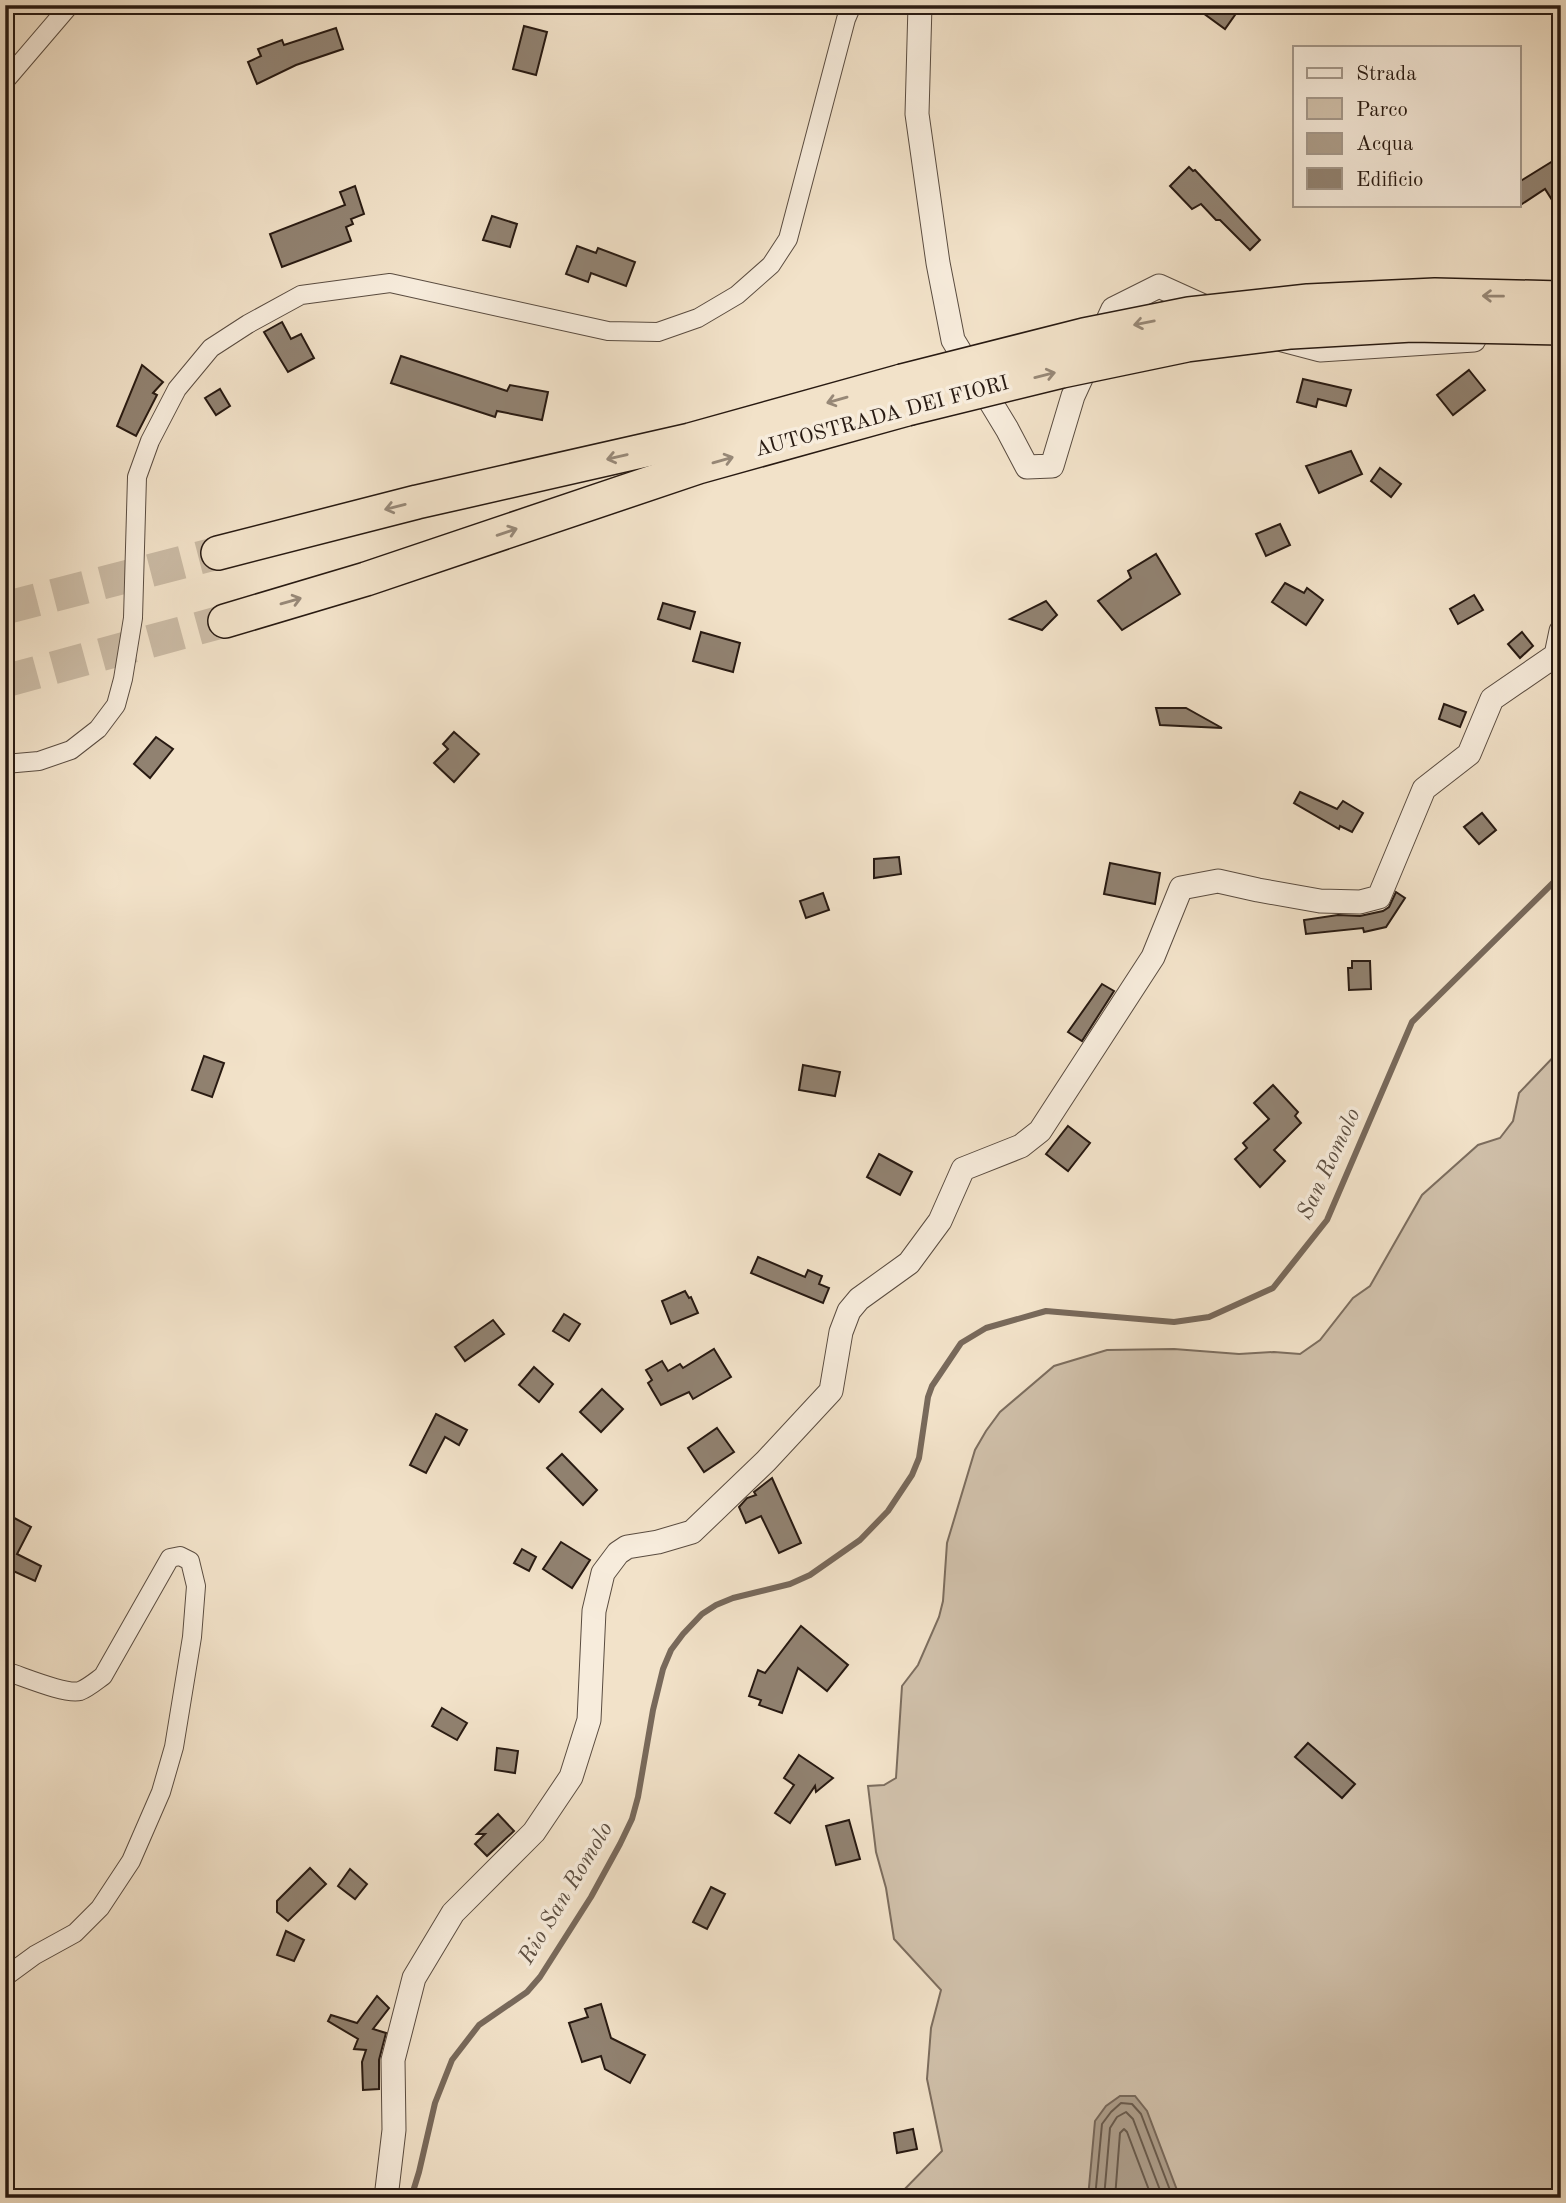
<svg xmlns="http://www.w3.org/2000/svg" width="1566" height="2203" font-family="'Old Standard TT',serif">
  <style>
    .green { fill: #d0c0aa; stroke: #7c6d5e; stroke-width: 2 }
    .water { fill: #ad9e8b; stroke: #78695b; stroke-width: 2 }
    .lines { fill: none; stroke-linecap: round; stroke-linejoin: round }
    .shore { stroke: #6a5c4e; stroke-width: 2 }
    .stream { stroke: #78695b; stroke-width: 6 }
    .building { fill: #918271; stroke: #281a12; stroke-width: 2 }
    .motorway-tunnel { stroke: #cabaa4; stroke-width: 33; stroke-dasharray: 33 17; stroke-linecap: butt }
    .minor-casing { stroke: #5a4c40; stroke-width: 20 }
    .tertiary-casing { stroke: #5a4c40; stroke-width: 25 }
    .motorway-casing { stroke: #281a12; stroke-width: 36 }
    .minor { stroke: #f7ecdc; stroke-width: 18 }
    .tertiary { stroke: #f7ecdc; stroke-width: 23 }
    .motorway { stroke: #f2e2c9; stroke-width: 33 }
    .motorway-bridge-casing { stroke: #281a12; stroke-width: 36; stroke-linecap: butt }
    .motorway-bridge { stroke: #f2e2c9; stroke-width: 33 }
    .oneway { stroke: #978877 }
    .labels { text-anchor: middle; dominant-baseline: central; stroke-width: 7; stroke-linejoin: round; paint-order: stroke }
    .street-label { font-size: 21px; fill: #281a12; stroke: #f7ecdc }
    .water-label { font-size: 23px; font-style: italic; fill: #5d4f42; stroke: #f7ecdc }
  </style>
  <rect width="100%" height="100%" fill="#f2e2c9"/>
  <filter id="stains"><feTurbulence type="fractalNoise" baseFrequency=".00286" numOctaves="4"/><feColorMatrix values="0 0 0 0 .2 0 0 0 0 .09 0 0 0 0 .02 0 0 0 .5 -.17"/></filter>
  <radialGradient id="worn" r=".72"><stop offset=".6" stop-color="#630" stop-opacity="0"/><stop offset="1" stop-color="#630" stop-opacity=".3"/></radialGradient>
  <path class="green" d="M1561 1049V2198H896L942 2151 927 2079 931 2028 941 1990 894 1939 886 1888 876 1852 868 1786 884 1785 896 1778 902 1686 918 1665 939 1617 943 1601 947 1543 975 1450 986 1431 1000 1412 1054 1366 1107 1350 1174 1349 1239 1354 1274 1352 1300 1354 1320 1340 1353 1298 1370 1286 1422 1195 1478 1145 1500 1138 1513 1121 1519 1093Z"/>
  <path class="water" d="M1120 2096H1135L1147 2111 1180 2198H1088L1095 2121 1106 2106Z"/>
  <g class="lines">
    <g class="shore">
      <path d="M1095 2198 1102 2124 1111 2112 1121 2103 1132 2104 1141 2114 1173 2198"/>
      <path d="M1104 2198 1110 2128 1117 2117 1126 2112 1133 2119 1163 2198"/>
      <path d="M1115 2198 1120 2133 1124 2129 1127 2132 1152 2198"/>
    </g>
    <path class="stream" d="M411 2198 419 2172 435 2103 452 2060 479 2025 527 1992 540 1977 591 1897 620 1844 632 1819 638 1797 653 1710 663 1669 671 1650 683 1634 702 1614 716 1605 733 1598 790 1584 810 1575 860 1540 888 1511 912 1475 919 1458 928 1397 932 1386 961 1343 986 1328 1046 1311 1174 1322 1209 1317 1273 1288 1327 1220 1412 1022 1561 875"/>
  </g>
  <g class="building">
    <path d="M1192 5H1242L1225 29Z"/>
    <path d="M524 26 547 32 536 75 513 69Z"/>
    <path d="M336 28 343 49 296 65 257 84 248 62 261 56 258 49 282 40 284 45Z"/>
    <path d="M1561 156V214L1545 189 1519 206V182Z"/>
    <path d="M1189 167 1193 171 1195 170 1260 240 1250 250 1220 220H1216L1201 204 1192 209 1170 186Z"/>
    <path d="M355 186 364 214 351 219 353 224 346 227 351 241 282 267 270 234 345 205 340 192Z"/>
    <path d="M492 216 517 224 510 247 483 240Z"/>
    <path d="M577 246 596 253 598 248 635 262 626 286 591 273 588 282 566 274Z"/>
    <path d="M282 322 291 339 301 334 314 358 288 372 264 332Z"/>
    <path d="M401 356 507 391 510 385 548 392 542 420 497 411 495 417 391 383Z"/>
    <path d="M142 365 163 382 153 393 157 395 136 436 117 426Z"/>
    <path d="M1469 370 1485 390 1453 415 1437 395Z"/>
    <path d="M1303 379 1351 390 1346 406 1318 399 1316 407 1297 402Z"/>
    <path d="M220 389 230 406 216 415 205 398Z"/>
    <path d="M1351 451 1362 474 1319 493 1306 466Z"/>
    <path d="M1380 468 1401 484 1391 497 1371 481Z"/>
    <path d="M1280 524 1290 545 1266 556 1256 534Z"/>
    <path d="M1156 554 1180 594 1122 630 1098 601 1131 578 1128 571Z"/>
    <path d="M1285 583 1304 593 1307 588 1323 600 1306 625 1272 602Z"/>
    <path d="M1474 595 1483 610 1458 624 1450 609Z"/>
    <path d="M1046 601 1057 615 1042 630 1010 619Z"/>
    <path d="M663 603 695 612 690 629 658 619Z"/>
    <path d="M701 632 740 643 733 672 693 661Z"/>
    <path d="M1522 632 1533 646 1520 658 1508 644Z"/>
    <path d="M1444 704 1466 712 1460 727 1439 719Z"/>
    <path d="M1156 708H1186L1222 728 1160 725Z"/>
    <path d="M454 732 479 754 454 782 434 763 448 749 443 744Z"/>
    <path d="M156 737 173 749 150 778 134 764Z"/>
    <path d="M1300 792 1337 809 1343 801 1363 813 1352 832 1340 826 1339 829 1294 803Z"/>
    <path d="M1482 813 1496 830 1479 844 1464 827Z"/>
    <path d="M899 857 901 874 874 878V859Z"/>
    <path d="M1110 863 1160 873 1155 904 1104 894Z"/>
    <path d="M1396 892 1405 898 1386 927 1364 932 1363 928 1306 934 1304 920 1338 915 1360 916 1383 911 1389 907Z"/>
    <path d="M823 893 829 910 806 918 800 901Z"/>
    <path d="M1352 961H1370L1371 989 1349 990 1348 968H1352Z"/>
    <path d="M1102 984 1114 991 1082 1041 1068 1032Z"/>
    <path d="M204 1056 224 1063 212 1097 192 1090Z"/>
    <path d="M803 1065 840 1072 835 1096 799 1090Z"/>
    <path d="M1273 1085 1298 1112 1295 1116 1301 1123 1274 1150 1285 1161 1260 1187 1235 1159 1247 1148 1243 1143 1269 1119 1254 1103Z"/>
    <path d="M1068 1126 1090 1143 1068 1171 1046 1154Z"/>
    <path d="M879 1154 912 1172 900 1195 867 1177Z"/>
    <path d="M758 1257 805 1277 808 1270 822 1276 819 1284 829 1288 823 1303 751 1273Z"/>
    <path d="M685 1291 689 1298 691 1297 698 1313 671 1324 662 1301Z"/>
    <path d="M564 1314 580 1324 569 1341 553 1331Z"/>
    <path d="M493 1320 504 1334 465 1361 455 1347Z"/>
    <path d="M714 1349 731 1377 693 1399 689 1392 661 1405 648 1383 652 1380 646 1370 662 1361 668 1371 680 1364 683 1368Z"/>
    <path d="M534 1367 553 1384 539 1402 519 1385Z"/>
    <path d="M602 1389 623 1409 601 1432 580 1412Z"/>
    <path d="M436 1414 467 1430 459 1445 445 1437 426 1473 410 1465Z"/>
    <path d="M717 1428 734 1452 704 1472 688 1448Z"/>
    <path d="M562 1454 597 1490 583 1505 547 1468Z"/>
    <path d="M772 1478 801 1543 779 1553 761 1516 746 1523 739 1507 747 1498 756 1495 754 1492Z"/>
    <path d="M5 1513 31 1527 17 1554 41 1566 35 1581 9 1569 5 1575Z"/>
    <path d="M561 1542 590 1560 572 1588 543 1569Z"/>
    <path d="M522 1549 536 1557 529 1571 514 1563Z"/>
    <path d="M801 1626 848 1665 827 1691 798 1668 782 1713 759 1705 761 1700 749 1696 758 1670 765 1673Z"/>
    <path d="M442 1708 467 1723 457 1740 432 1726Z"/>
    <path d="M1308 1743 1355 1784 1342 1798 1295 1757Z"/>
    <path d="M497 1748 518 1751 515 1773 495 1770Z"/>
    <path d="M799 1755 833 1778 816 1792 815 1786 790 1823 775 1813 794 1785 784 1778Z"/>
    <path d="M498 1814 514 1831 487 1856 475 1844 485 1834H477Z"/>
    <path d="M849 1820 860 1859 836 1865 826 1826Z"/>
    <path d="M310 1868 326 1884 288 1921 277 1912V1901Z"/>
    <path d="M350 1869 367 1884 355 1899 338 1886Z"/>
    <path d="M711 1887 725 1894 707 1929 693 1922Z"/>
    <path d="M286 1931 304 1940 294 1961 277 1955Z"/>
    <path d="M377 1996 389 2008 373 2029 386 2033 379 2060V2089L363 2090 362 2062 366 2050 354 2049 358 2039 328 2021 331 2015 357 2023Z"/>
    <path d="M601 2004 611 2038 645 2055 630 2083 605 2069 601 2056 582 2062 569 2023 588 2017 585 2009Z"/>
    <path d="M913 2129 917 2149 897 2153 894 2133Z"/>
  </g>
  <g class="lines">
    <g class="motorway-tunnel">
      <path d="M5 608 218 553"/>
      <path d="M5 681 225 621"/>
    </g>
    <g class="minor-casing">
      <g id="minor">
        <path d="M5 81 70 5"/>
        <path d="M5 764 39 761 71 750 98 729 116 705 123 679 133 618 137 477 150 441 177 389 211 348 248 324 301 295 390 283 608 331 658 332 698 318 737 295 771 265 788 239 846 19 852 5"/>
        <path d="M5 1671C22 1676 65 1695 80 1691 88 1688 96 1681 103 1676L170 1558 180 1556 190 1561 196 1586 192 1637 174 1747 161 1792 131 1861 100 1908 75 1933 35 1955 5 1977"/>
      </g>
    </g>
    <g class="tertiary-casing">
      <g id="tertiary">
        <path d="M920 5 917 114 938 263 953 340 1007 429 1027 467 1052 466 1073 396 1113 309 1159 286 1212 310"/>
        <path d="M1282 340 1320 350 1474 340"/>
        <path d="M386 2198 394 2130 393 2060 414 1978 453 1913 534 1832 571 1777 589 1720 594 1611 603 1573 618 1553 627 1547 658 1542 692 1532 766 1461 831 1391 841 1332 849 1311 859 1299 909 1263 940 1221 963 1169 1021 1146 1040 1131 1153 957 1181 888 1218 881 1258 890 1320 901 1360 902 1379 897 1424 789 1469 754 1492 699 1556 655 1561 631"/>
      </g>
    </g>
    <g class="motorway-casing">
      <g id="motorway">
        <path d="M218 553 417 502 690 440 902 381"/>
        <path d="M225 621 366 579 698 467 907 409"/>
      </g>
    </g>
    <use href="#minor" class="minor"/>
    <use href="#tertiary" class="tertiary"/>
    <use href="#motorway" class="motorway"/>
    <g class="motorway-bridge-casing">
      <g id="motorway-bridge">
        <path d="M902 381 1084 335 1189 314 1308 301 1435 295 1561 298"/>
        <path d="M907 409 1062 371 1187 345 1291 332 1412 325 1561 328"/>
      </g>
    </g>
    <use href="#motorway-bridge" class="motorway-bridge"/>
  </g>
  <defs><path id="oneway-shaft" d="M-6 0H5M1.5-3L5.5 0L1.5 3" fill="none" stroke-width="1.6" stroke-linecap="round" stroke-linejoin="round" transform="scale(1.75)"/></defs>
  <g class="oneway">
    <use href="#oneway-shaft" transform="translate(1493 296) rotate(-179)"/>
    <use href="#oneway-shaft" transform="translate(1144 323) rotate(169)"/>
    <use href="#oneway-shaft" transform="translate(1045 375) rotate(-14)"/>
    <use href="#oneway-shaft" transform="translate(837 400) rotate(164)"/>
    <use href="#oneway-shaft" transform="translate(617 457) rotate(167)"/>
    <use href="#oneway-shaft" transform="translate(723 460) rotate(-16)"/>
    <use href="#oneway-shaft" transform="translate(395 507) rotate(166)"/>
    <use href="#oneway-shaft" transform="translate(507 532) rotate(-19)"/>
    <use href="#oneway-shaft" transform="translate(291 601) rotate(-16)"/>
  </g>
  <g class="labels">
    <g class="street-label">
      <text transform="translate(882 417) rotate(-15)">AUTOSTRADA DEI FIORI</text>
    </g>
    <g class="water-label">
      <text transform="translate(1329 1164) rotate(-65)">San Romolo</text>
      <text transform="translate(566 1893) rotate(-59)">Rio San Romolo</text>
    </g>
  </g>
  <rect width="1566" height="2203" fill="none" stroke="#f2e2c9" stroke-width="28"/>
  <rect x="7" y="7" width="1552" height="2189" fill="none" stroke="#281a12" stroke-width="3.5"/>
  <rect x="14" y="14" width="1538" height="2175" fill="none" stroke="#281a12" stroke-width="2"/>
  <rect x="1293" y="46" width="228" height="161" fill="#f7ecdc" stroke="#a4988b" stroke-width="2"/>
  <rect x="1307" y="68" width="35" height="10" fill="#f7ecdc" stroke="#a4988b" stroke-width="2"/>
  <text x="1356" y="80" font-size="21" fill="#281a12">Strada</text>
  <rect x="1307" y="98" width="35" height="21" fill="#d0c0aa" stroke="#a4988b" stroke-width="2"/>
  <text x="1356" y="116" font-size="21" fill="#281a12">Parco</text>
  <rect x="1307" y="133" width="35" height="21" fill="#ad9e8b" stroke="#a4988b" stroke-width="2"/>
  <text x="1356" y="150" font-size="21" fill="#281a12">Acqua</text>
  <rect x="1307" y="168" width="35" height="21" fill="#918271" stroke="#a4988b" stroke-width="2"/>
  <text x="1356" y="186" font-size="21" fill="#281a12">Edificio</text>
  <rect width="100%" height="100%" filter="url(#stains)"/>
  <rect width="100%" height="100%" fill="url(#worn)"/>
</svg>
